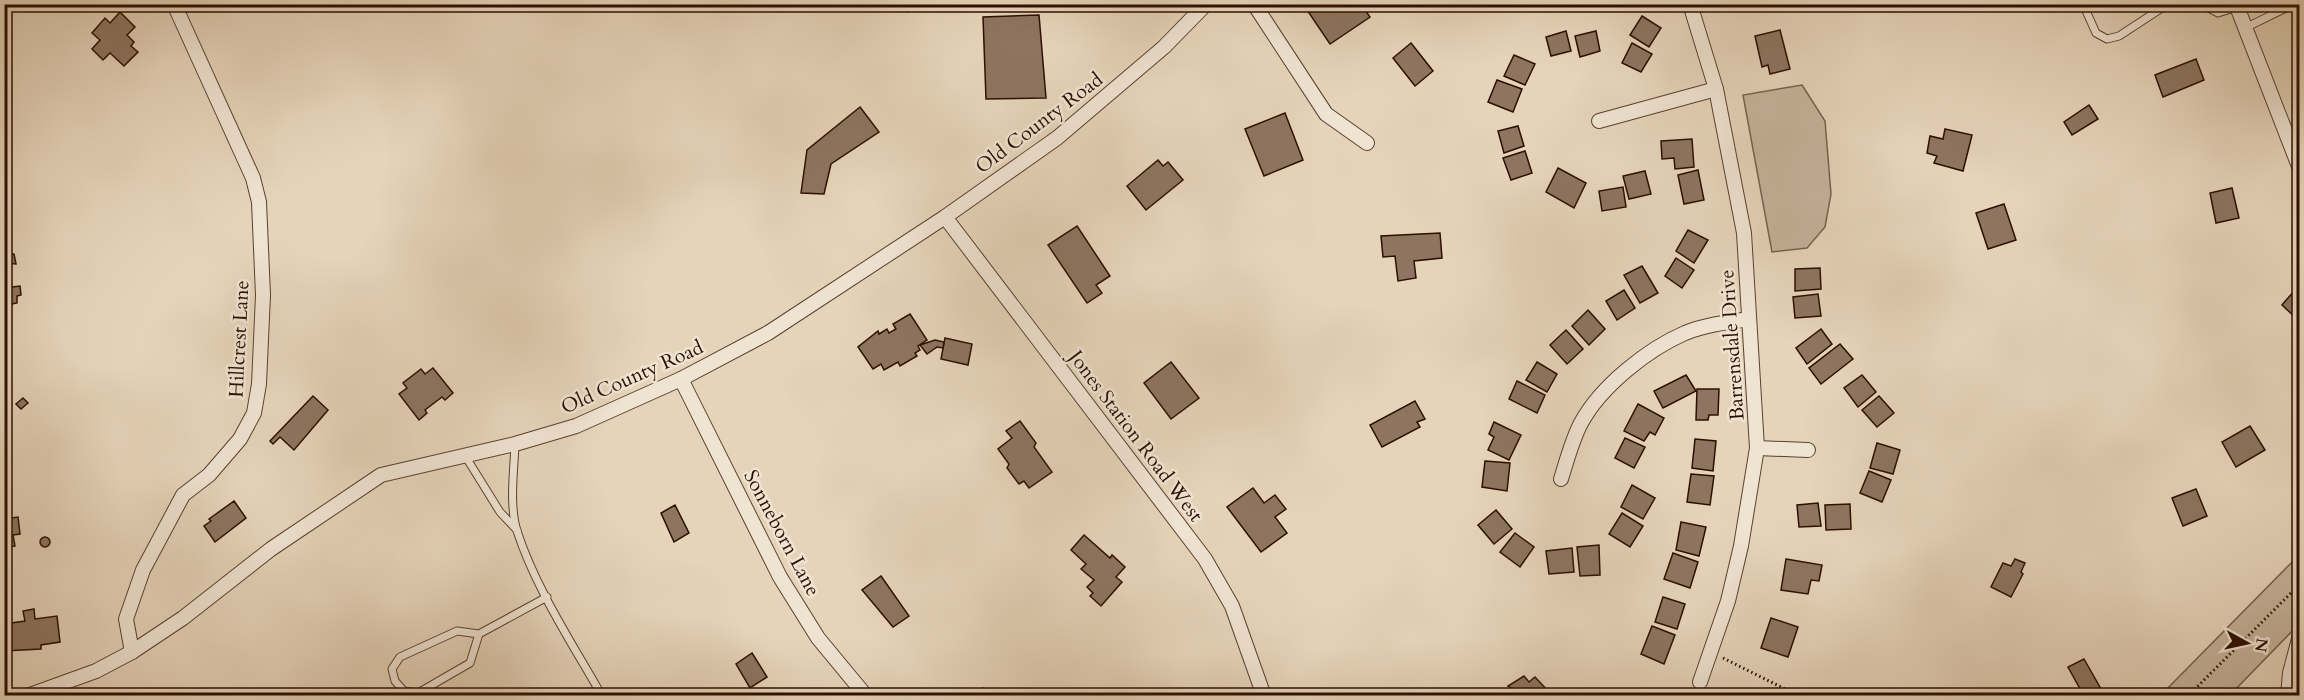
<svg xmlns="http://www.w3.org/2000/svg" width="2304" height="700" font-family="Cardo,serif">
  <style>
    .green { fill: #c6b39b; stroke: #79614e; stroke-width: 1.5 }
    .building { fill: #8d7561; stroke: #2c0f01; stroke-width: 1.5 }
    .lines { fill: none; stroke-linecap: round; stroke-linejoin: round }
    .service-casing { stroke: #5a402f; stroke-width: 9 }
    .minor-casing { stroke: #5a402f; stroke-width: 16 }
    .path { stroke: #2c0f01; stroke-width: 3; stroke-dasharray: 1.5 3; stroke-linecap: butt }
    .service { stroke: #efe3d2; stroke-width: 7 }
    .minor { stroke: #efe3d2; stroke-width: 14 }
    .labels { text-anchor: middle; dominant-baseline: central; stroke-width: 5; stroke-linejoin: round; paint-order: stroke }
    .street-label { font-size: 20px; fill: #2c0f01; stroke: #efe3d2 }
  </style>
  <rect width="100%" height="100%" fill="#e6d4ba"/>
  <filter id="stains"><feTurbulence type="fractalNoise" baseFrequency=".00333" numOctaves="4"/><feColorMatrix values="0 0 0 0 .2 0 0 0 0 .09 0 0 0 0 .02 0 0 0 .5 -.17"/></filter>
  <radialGradient id="worn" r=".72"><stop offset=".6" stop-color="#630" stop-opacity="0"/><stop offset="1" stop-color="#630" stop-opacity=".3"/></radialGradient>
  <g class="green">
    <path d="M1802 85 1825 121 1831 194 1825 227 1807 248 1772 252 1743 95Z"/>
    <path d="M2299 555V624L2230 695H2161Z"/>
  </g>
  <g class="building">
    <path d="M904 4H921L907 12Z"/>
    <path d="M1303 4H1361L1370 17 1330 44Z"/>
    <path d="M120 12 135 27 127 35 134 42 131 46 138 52 124 66 110 53 103 60 92 49 100 40 92 33 105 18 110 23Z"/>
    <path d="M1039 15 1046 98 986 99 983 17Z"/>
    <path d="M1642 16 1661 28 1649 47 1630 35Z"/>
    <path d="M1780 30 1790 69 1770 74 1768 65 1762 67 1755 36Z"/>
    <path d="M1566 31 1571 51 1551 56 1546 37Z"/>
    <path d="M1596 31 1600 51 1580 57 1575 36Z"/>
    <path d="M1411 43 1433 71 1415 86 1393 58Z"/>
    <path d="M1632 43 1652 54 1641 72 1622 63Z"/>
    <path d="M1514 55 1535 64 1525 85 1504 76Z"/>
    <path d="M2196 59 2204 80 2163 97 2155 75Z"/>
    <path d="M1497 80 1522 89 1513 112 1488 102Z"/>
    <path d="M2089 105 2098 119 2072 135 2064 122Z"/>
    <path d="M860 107 879 132 831 164 824 194 801 193 807 150Z"/>
    <path d="M1285 113 1303 160 1264 176 1245 129Z"/>
    <path d="M1518 126 1524 146 1504 153 1498 131Z"/>
    <path d="M1945 129 1972 135 1963 171 1934 163 1937 156 1927 153 1930 136 1943 139Z"/>
    <path d="M1692 139 1694 167 1675 169 1674 158 1662 159 1661 141Z"/>
    <path d="M1525 151 1532 173 1511 180 1503 158Z"/>
    <path d="M1158 160 1163 166 1168 162 1183 180 1146 210 1127 186Z"/>
    <path d="M1558 168 1586 183 1574 208 1546 192Z"/>
    <path d="M1698 170 1704 200 1684 204 1678 175Z"/>
    <path d="M1645 171 1651 194 1629 199 1623 176Z"/>
    <path d="M1623 187 1626 207 1602 211 1599 191Z"/>
    <path d="M2232 188 2239 218 2216 223 2210 193Z"/>
    <path d="M2004 204 2016 240 1988 249 1976 213Z"/>
    <path d="M1077 226 1110 276 1096 285 1102 293 1087 303 1048 245Z"/>
    <path d="M1688 230 1708 240 1694 263 1676 251Z"/>
    <path d="M1440 233 1442 258 1414 261 1416 278 1398 281 1395 256 1383 257 1381 236Z"/>
    <path d="M14 254 16 264 4 263V255Z"/>
    <path d="M1676 258 1694 270 1682 288 1665 276Z"/>
    <path d="M1642 266 1658 293 1640 303 1624 275Z"/>
    <path d="M1820 268 1821 289 1795 291V269Z"/>
    <path d="M2300 284V316L2297 319 2282 305Z"/>
    <path d="M20 286 21 295 17 296V303L12 304 10 312H4V288Z"/>
    <path d="M1624 290 1635 308 1617 320 1606 301Z"/>
    <path d="M1818 294 1821 316 1795 318 1793 297Z"/>
    <path d="M1588 310 1605 329 1589 345 1572 326Z"/>
    <path d="M910 314 927 340 918 346 920 350 915 353 917 356 900 366 898 362 884 370 881 364 873 369 858 347 878 331 879 334 887 329 889 333 896 329 893 324Z"/>
    <path d="M1821 329 1832 344 1807 364 1796 348Z"/>
    <path d="M1566 330 1583 349 1567 364 1550 345Z"/>
    <path d="M945 338 972 344 968 365 941 359Z"/>
    <path d="M935 340 944 342 943 348 937 347 927 354 920 345Z"/>
    <path d="M1840 344 1853 359 1821 384 1809 368Z"/>
    <path d="M1171 362 1199 398 1171 419 1144 383Z"/>
    <path d="M1537 362 1557 374 1547 392 1526 380Z"/>
    <path d="M433 368 453 393 445 400 442 397 425 410 427 413 419 420 399 394 407 388 403 383 421 369 425 374Z"/>
    <path d="M1686 375 1696 391 1663 408 1654 391Z"/>
    <path d="M1862 375 1876 392 1858 407 1844 388Z"/>
    <path d="M1517 381 1545 395 1537 413 1509 399Z"/>
    <path d="M1697 389H1719L1718 415H1709L1708 420H1696Z"/>
    <path d="M313 396 328 410 294 450 280 437 273 444 270 441Z"/>
    <path d="M1879 396 1894 413 1877 427 1862 410Z"/>
    <path d="M23 398 28 403 21 409 16 404Z"/>
    <path d="M1415 401 1425 419 1417 422 1420 427 1382 447 1370 425Z"/>
    <path d="M1638 404 1664 418 1655 435 1650 432 1644 441 1624 431Z"/>
    <path d="M1020 421 1036 443 1034 447 1052 472 1029 488 1024 481 1019 484 1007 468 1009 464 998 449 1012 438 1006 431Z"/>
    <path d="M1494 422 1521 435 1509 460 1488 450 1494 437 1489 434Z"/>
    <path d="M2250 426 2265 450 2236 467 2222 442Z"/>
    <path d="M1625 438 1645 447 1634 468 1615 458Z"/>
    <path d="M1695 439 1716 441 1713 471 1692 468Z"/>
    <path d="M1877 443 1900 450 1893 474 1870 468Z"/>
    <path d="M1485 461 1510 463 1507 491 1482 487Z"/>
    <path d="M1869 471 1891 480 1882 502 1860 493Z"/>
    <path d="M1691 474 1714 476 1710 505 1687 502Z"/>
    <path d="M1632 485 1655 498 1643 519 1621 507Z"/>
    <path d="M1253 488 1264 503 1275 495 1286 509 1275 517 1287 533 1261 552 1227 507Z"/>
    <path d="M2196 489 2207 516 2183 526 2172 498Z"/>
    <path d="M234 501 246 518 215 542 204 526 211 521 209 519Z"/>
    <path d="M1818 503 1821 526 1799 527 1797 505Z"/>
    <path d="M1850 504 1851 529 1826 530 1825 505Z"/>
    <path d="M675 505 689 533 674 542 661 513Z"/>
    <path d="M1496 510 1512 529 1494 544 1478 525Z"/>
    <path d="M1622 513 1643 526 1630 547 1609 534Z"/>
    <path d="M18 517 20 534 13 535 15 546 4 548V519Z"/>
    <path d="M1681 522 1706 527 1699 556 1676 550Z"/>
    <path d="M1515 533 1534 547 1520 567 1500 552Z"/>
    <path d="M1084 535 1110 558 1112 555 1125 567 1116 577 1122 582 1101 606 1090 596 1093 593 1087 587 1094 580 1081 569 1086 564 1071 550Z"/>
    <circle cx="45" cy="542" r="5"/>
    <path d="M1599 545 1600 575 1580 576 1577 547Z"/>
    <path d="M1572 548 1574 572 1549 574 1546 551Z"/>
    <path d="M1673 553 1698 562 1690 588 1664 579Z"/>
    <path d="M1786 559 1822 565 1819 581 1811 580 1808 594 1781 590Z"/>
    <path d="M2015 559 2025 563 2021 572 2023 574 2011 597 1991 587 2003 563 2011 566Z"/>
    <path d="M881 576 909 616 893 627 862 590Z"/>
    <path d="M1663 597 1685 604 1677 629 1655 622Z"/>
    <path d="M34 609 35 619 57 616 60 642 41 645V649L4 651V624L25 621 23 611Z"/>
    <path d="M1771 618 1798 627 1788 657 1761 648Z"/>
    <path d="M1652 626 1675 635 1664 664 1641 654Z"/>
    <path d="M752 653 767 677 750 688 736 664Z"/>
    <path d="M2084 659 2101 689 2088 696H2084L2068 667Z"/>
    <path d="M1524 676 1529 682 1535 677 1549 692 1545 696H1503L1511 688 1508 686Z"/>
    <path d="M983 688 992 696H976Z"/>
    <path d="M1601 691 1602 695 1618 691 1619 696H1592Z"/>
  </g>
  <g class="lines">
    <g class="service-casing">
      <g id="service">
        <path d="M2083 4 2096 33 2107 39 2119 36 2168 4"/>
        <path d="M2201 4 2218 13 2237 7"/>
        <path d="M2245 28 2294 4"/>
        <path d="M515 444C514 471 509 505 517 531 536 589 572 643 602 696"/>
        <path d="M464 454 500 512 517 530"/>
        <path d="M479 634 470 663 418 693 404 691 395 681 392 669 400 657 457 631 479 634 547 597"/>
      </g>
    </g>
    <g class="minor-casing">
      <g id="minor">
        <path d="M1254 4 1326 114 1367 143"/>
        <path d="M1690 4 1716 89 1744 233 1757 448 1741 546 1728 601 1700 682"/>
        <path d="M2236 4 2300 169"/>
        <path d="M1599 121 1716 89"/>
        <path d="M945 217 1205 559 1232 606 1264 696"/>
        <path d="M681 379 780 577 818 638 866 696"/>
        <path d="M1757 448 1808 450"/>
        <path d="M1561 479C1567 460 1572 440 1581 423 1601 386 1648 349 1685 333 1705 325 1728 322 1749 319"/>
        <path d="M132 652 126 619 143 570 183 495 209 475 240 439 254 413 259 384 263 295 259 202 253 178 174 4"/>
        <path d="M27 696 96 671 132 652 183 618 271 549 381 475 515 444 576 426 681 379 768 333 945 217 1057 138 1164 47 1206 4"/>
        <path d="M2288 696 2290 673 2300 635"/>
      </g>
    </g>
    <g class="path">
      <path d="M1723 658 1799 696"/>
      <path d="M2188 696 2300 584"/>
    </g>
    <use href="#service" class="service"/>
    <use href="#minor" class="minor"/>
  </g>
  <g class="labels">
    <g class="street-label">
      <text transform="translate(1039 123) rotate(-37)">Old County Road</text>
      <text transform="translate(239 339) rotate(-87)">Hillcrest Lane</text>
      <text transform="translate(1732 345) rotate(-94)">Barrensdale Drive</text>
      <text transform="translate(632 377) rotate(-24)">Old County Road</text>
      <text transform="translate(1136 436) rotate(53)">Jones Station Road West</text>
      <text transform="translate(782 533) rotate(62)">Sonneborn Lane</text>
    </g>
  </g>
  <rect width="2304" height="700" fill="none" stroke="#e6d4ba" stroke-width="24"/>
  <rect x="6" y="6" width="2292" height="688" fill="none" stroke="#2c0f01" stroke-width="3"/>
  <rect x="12" y="12" width="2280" height="676" fill="none" stroke="#2c0f01" stroke-width="1.5"/>
  <g transform="translate(2247 643) rotate(98)" stroke="#efe3d2" stroke-width="4.5" paint-order="stroke">
  <path d="M0-4.5L10 22L0 15L-10 22Z" fill="#2c0f01"/>
  <text y="-9" font-size="16" font-weight="bold" text-anchor="middle" fill="#2c0f01">N</text>
  </g>
  <rect width="100%" height="100%" filter="url(#stains)"/>
  <rect width="100%" height="100%" fill="url(#worn)"/>
</svg>
